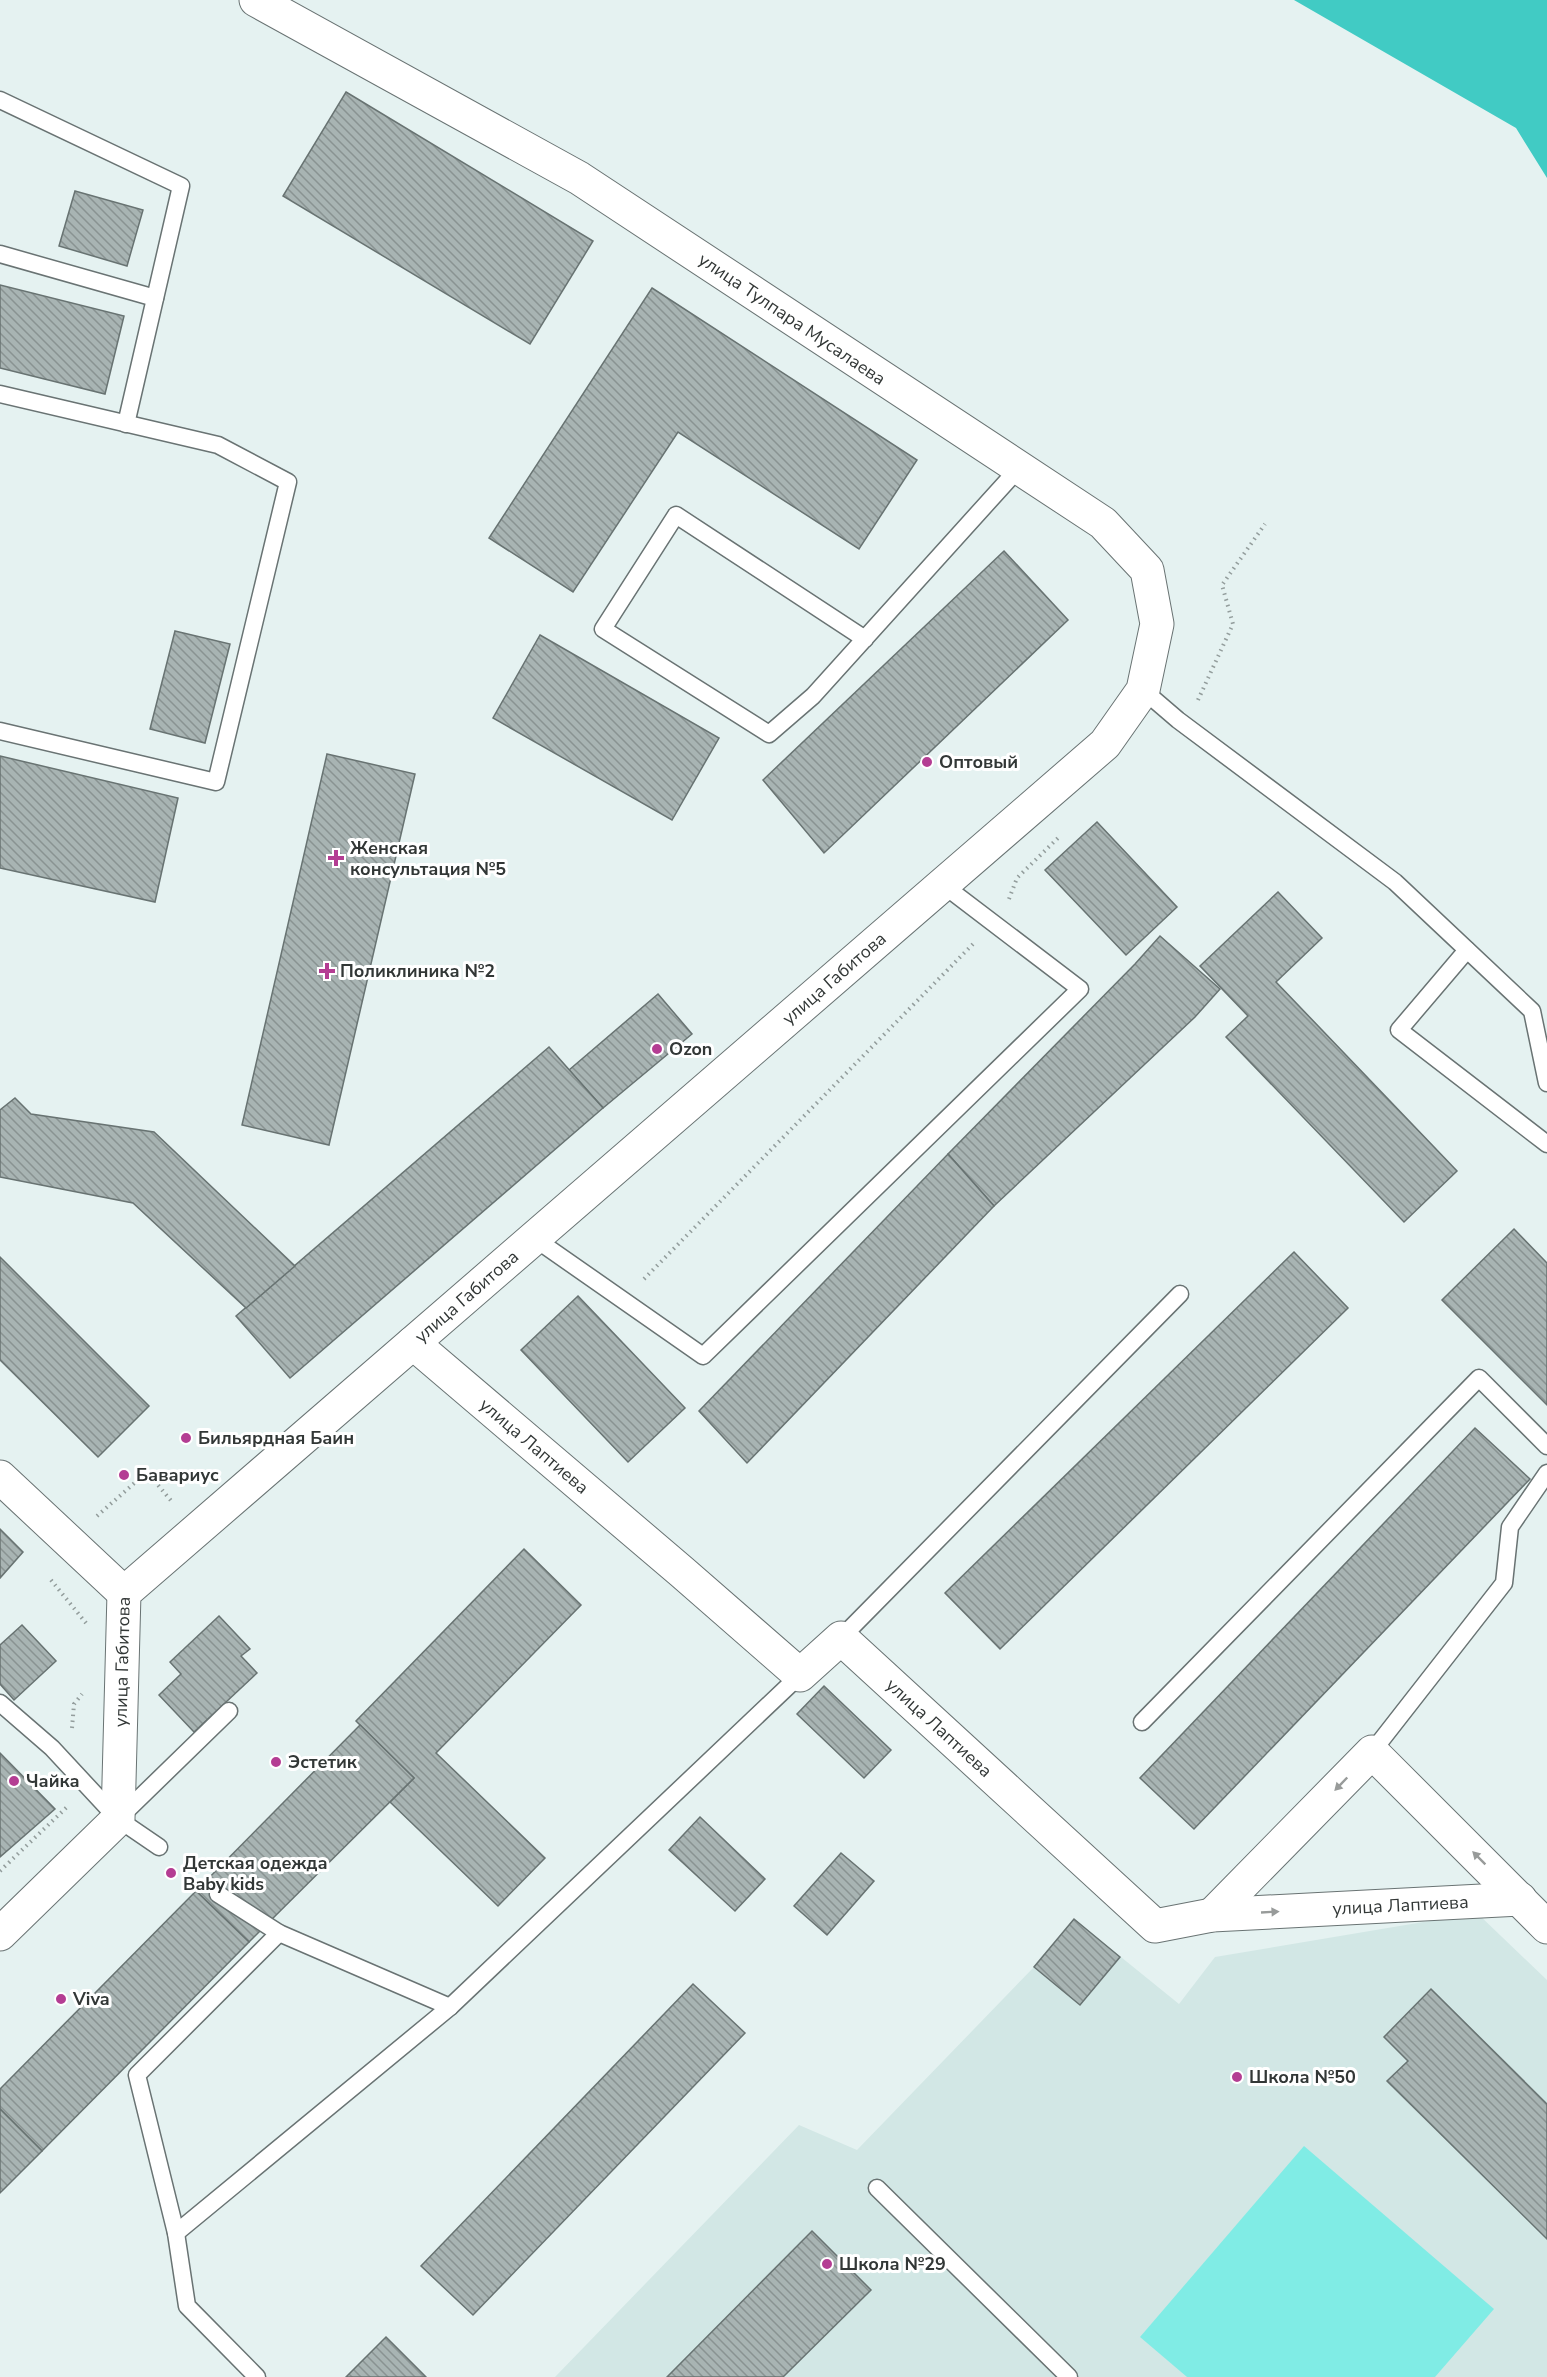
<svg xmlns="http://www.w3.org/2000/svg" width="1547" height="2377" font-family="'Nunito Sans',sans-serif">
  <style>
    .built { fill: #d2e7e5 }
    .grass { fill: #80ece5 }
    .water { fill: #41cbc4 }
    .building { fill: url(#building-back-hatch); stroke: #687372; stroke-width: 1.5 }
    .lines { fill: none; stroke-linecap: round; stroke-linejoin: round }
    .lane-casing { stroke: #697373; stroke-width: 19 }
    .street-casing { stroke: #697373; stroke-width: 35 }
    .secondary-casing { stroke: #697373; stroke-width: 35 }
    .path { stroke: #939d9c; stroke-width: 4; stroke-dasharray: 1.5 4.5; stroke-linecap: butt }
    .lane { stroke: #fff; stroke-width: 16 }
    .street { stroke: #fff; stroke-width: 33 }
    .secondary { stroke: #fff; stroke-width: 33 }
    .oneway { fill: #989b9a }
    .poi-dot { fill: #b43d93; stroke: #fff; stroke-width: 2 }
    .labels { text-anchor: middle; dominant-baseline: central; stroke-width: 6; stroke-linejoin: round; paint-order: stroke }
    .street-label { font-size: 18px; fill: #323736; stroke: #fff }
    .poi-label { font-size: 18px; font-weight: bold; fill: #323736; stroke: #fff; text-anchor: start }
  </style>
  <defs>
    <pattern id="building-back-hatch" width="6" height="6" patternUnits="userSpaceOnUse" patternTransform="scale(1.5)"><rect width="6" height="6" fill="#a8b4b3"/><path d="M-1 5l2 2M0 0l6 6M5-1l2 2" fill="none" stroke="#899392"/></pattern>
  </defs>
  <rect width="100%" height="100%" fill="#e5f2f1"/>
  <path class="built" d="M1477 1913 1547 1980V2377H555L799 2125 857 2150 1034 1967 1074 1919 1179 2004 1215 1957Z"/>
  <path class="grass" d="M1304 2146 1494 2309 1435 2377H1187L1140 2337Z"/>
  <path class="water" d="M1294 0H1547V178L1516 128Z"/>
  <g class="building">
    <path d="M346 92 593 241 530 344 283 196Z"/>
    <path d="M75 191 143 210 127 266 59 246Z"/>
    <path d="M0 285 124 316 105 394 0 368Z"/>
    <path d="M652 288 917 460 859 549 678 432 573 592 489 538Z"/>
    <path d="M1004 551 1068 620 824 853 763 780Z"/>
    <path d="M175 631 230 644 205 743 150 729Z"/>
    <path d="M540 635 719 738 672 820 493 718Z"/>
    <path d="M327 754 415 774 329 1145 242 1125Z"/>
    <path d="M0 756 178 798 155 902 0 868Z"/>
    <path d="M1097 822 1177 907 1126 955 1045 870Z"/>
    <path d="M1278 892 1322 938 1276 982 1457 1171 1404 1222 1226 1037 1248 1016 1200 966Z"/>
    <path d="M1160 936 1220 989 1195 1017 994 1206 948 1154 1135 964Z"/>
    <path d="M658 994 692 1034 603 1108 569 1070Z"/>
    <path d="M549 1047 603 1108 290 1378 236 1316Z"/>
    <path d="M15 1098 31 1114 154 1132 295 1266 246 1308 133 1203 0 1177V1110Z"/>
    <path d="M948 1154 994 1206 747 1463 699 1411Z"/>
    <path d="M1514 1229 1547 1263V1405L1442 1300Z"/>
    <path d="M1294 1252 1348 1308 1000 1649 945 1593Z"/>
    <path d="M0 1257 149 1406 98 1457 0 1360Z"/>
    <path d="M578 1296 685 1408 628 1462 521 1350Z"/>
    <path d="M1475 1428 1530 1479 1194 1829 1140 1778Z"/>
    <path d="M0 1529 23 1552 0 1578Z"/>
    <path d="M524 1549 581 1605 436 1753 545 1858 498 1906 390 1802 414 1778 356 1721Z"/>
    <path d="M219 1616 250 1649 241 1656 257 1673 194 1732 159 1695 181 1674 170 1662Z"/>
    <path d="M22 1625 56 1661 14 1700 0 1684V1645Z"/>
    <path d="M824 1686 891 1750 864 1778 797 1714Z"/>
    <path d="M360 1725 414 1778 249 1942 196 1891Z"/>
    <path d="M0 1753 55 1809 0 1857Z"/>
    <path d="M700 1817 765 1879 735 1911 669 1850Z"/>
    <path d="M841 1853 874 1881 827 1935 794 1906Z"/>
    <path d="M196 1891 249 1942 42 2151 0 2109V2089Z"/>
    <path d="M1074 1919 1120 1957 1080 2005 1034 1967Z"/>
    <path d="M693 1984 745 2033 473 2315 421 2266Z"/>
    <path d="M1431 1989 1547 2104V2239L1387 2081 1408 2061 1384 2037Z"/>
    <path d="M0 2109 42 2151 0 2193Z"/>
    <path d="M812 2231 871 2290 783 2377H667Z"/>
    <path d="M386 2337 426 2377H346Z"/>
  </g>
  <g class="lines">
    <g class="lane-casing">
      <g id="lane">
        <path d="M0 100 181 186 126 424"/>
        <path d="M0 254 155 298"/>
        <path d="M0 394 218 445 288 482 216 782 0 731"/>
        <path d="M865 639 676 515 603 629 769 734 813 696 1018 469"/>
        <path d="M1143 690 1178 720 1395 882 1532 1011 1547 1083"/>
        <path d="M1467 950 1399 1030 1547 1144"/>
        <path d="M534 1238 703 1356 1080 989 942 884"/>
        <path d="M841 1638 1180 1294"/>
        <path d="M0 1703 52 1748 118 1819 159 1847"/>
        <path d="M1142 1722 1479 1378 1547 1446"/>
        <path d="M1372 1752 1504 1583 1510 1527 1547 1473"/>
        <path d="M118 1819 229 1711"/>
        <path d="M218 1894 279 1933 450 2007"/>
        <path d="M877 2188 1069 2377"/>
        <path d="M176 2233 450 2007 800 1675"/>
        <path d="M257 2377 187 2306 176 2233 137 2075 279 1933"/>
      </g>
    </g>
    <g class="street-casing">
      <g id="street">
        <path id="s1" d="M413 1343 682 1572 800 1675 841 1638 1155 1926 1212 1915 1520 1899"/>
        <path d="M0 1477 124 1593"/>
        <path d="M1212 1915 1372 1752 1547 1927"/>
      </g>
    </g>
    <g class="secondary-casing">
      <g id="secondary">
        <path id="s2" d="M0 1934 118 1819 124 1593 1105 744 1143 690 1157 624 1147 570 1103 523 579 178 256 0"/>
      </g>
    </g>
    <g class="path">
      <path d="M1198 700 1233 624 1222 585 1265 524"/>
      <path d="M1009 899 1017 878 1060 836"/>
      <path d="M644 1279 973 944"/>
      <path d="M97 1516 147 1472 173 1503"/>
      <path d="M51 1580 86 1623"/>
      <path d="M72 1728 74 1704 82 1694"/>
      <path d="M0 1871 67 1807"/>
    </g>
    <use href="#lane" class="lane"/>
    <use href="#street" class="street"/>
    <use href="#secondary" class="secondary"/>
  </g>
  <defs><path id="oneway-solid" d="M-6-.8H1V-3.2L6.5 0L1 3.2V.8H-6Z" transform="scale(1.5)"/></defs>
  <g class="oneway">
    <use href="#oneway-solid" transform="translate(1341 1784) rotate(134)"/>
    <use href="#oneway-solid" transform="translate(1479 1858) rotate(-135)"/>
    <use href="#oneway-solid" transform="translate(1270 1912) rotate(-3)"/>
  </g>
  <g class="poi-dot">
    <circle cx="927" cy="762" r="6"/>
    <path d="M333 849h6v6h6v6h-6v6h-6v-6h-6v-6h6z"/>
    <path d="M324 962h6v6h6v6h-6v6h-6v-6h-6v-6h6z"/>
    <circle cx="657" cy="1049" r="6"/>
    <circle cx="186" cy="1438" r="6"/>
    <circle cx="124" cy="1475" r="6"/>
    <circle cx="276" cy="1762" r="6"/>
    <circle cx="14" cy="1781" r="6"/>
    <circle cx="171" cy="1873" r="6"/>
    <circle cx="61" cy="1999" r="6"/>
    <circle cx="1237" cy="2077" r="6"/>
    <circle cx="827" cy="2264" r="6"/>
  </g>
  <g class="labels">
    <g class="street-label">
      <text transform="translate(792 319) rotate(34)">улица Тулпара Мусалаева</text>
      <text stroke="none"><textPath href="#s2" startOffset="1330">улица Габитова</textPath></text>
      <text stroke="none"><textPath href="#s2" startOffset="844">улица Габитова</textPath></text>
      <text stroke="none"><textPath href="#s1" startOffset="159">улица Лаптиева</textPath></text>
      <text stroke="none"><textPath href="#s2" startOffset="322">улица Габитова</textPath></text>
      <text stroke="none"><textPath href="#s1" startOffset="698">улица Лаптиева</textPath></text>
      <text stroke="none"><textPath href="#s1" startOffset="1238">улица Лаптиева</textPath></text>
    </g>
    <g class="poi-label">
      <text x="939" y="762">Оптовый</text>
      <text x="350" y="848">Женская<tspan x="350" dy="21">консультация №5</tspan></text>
      <text x="340" y="971">Поликлиника №2</text>
      <text x="669" y="1049">Ozon</text>
      <text x="198" y="1438">Бильярдная Баин</text>
      <text x="136" y="1475">Бавариус</text>
      <text x="288" y="1762">Эстетик</text>
      <text x="26" y="1781">Чайка</text>
      <text x="183" y="1863">Детская одежда<tspan x="183" dy="21">Baby kids</tspan></text>
      <text x="73" y="1999">Viva</text>
      <text x="1249" y="2077">Школа №50</text>
      <text x="839" y="2264">Школа №29</text>
    </g>
  </g>
</svg>
